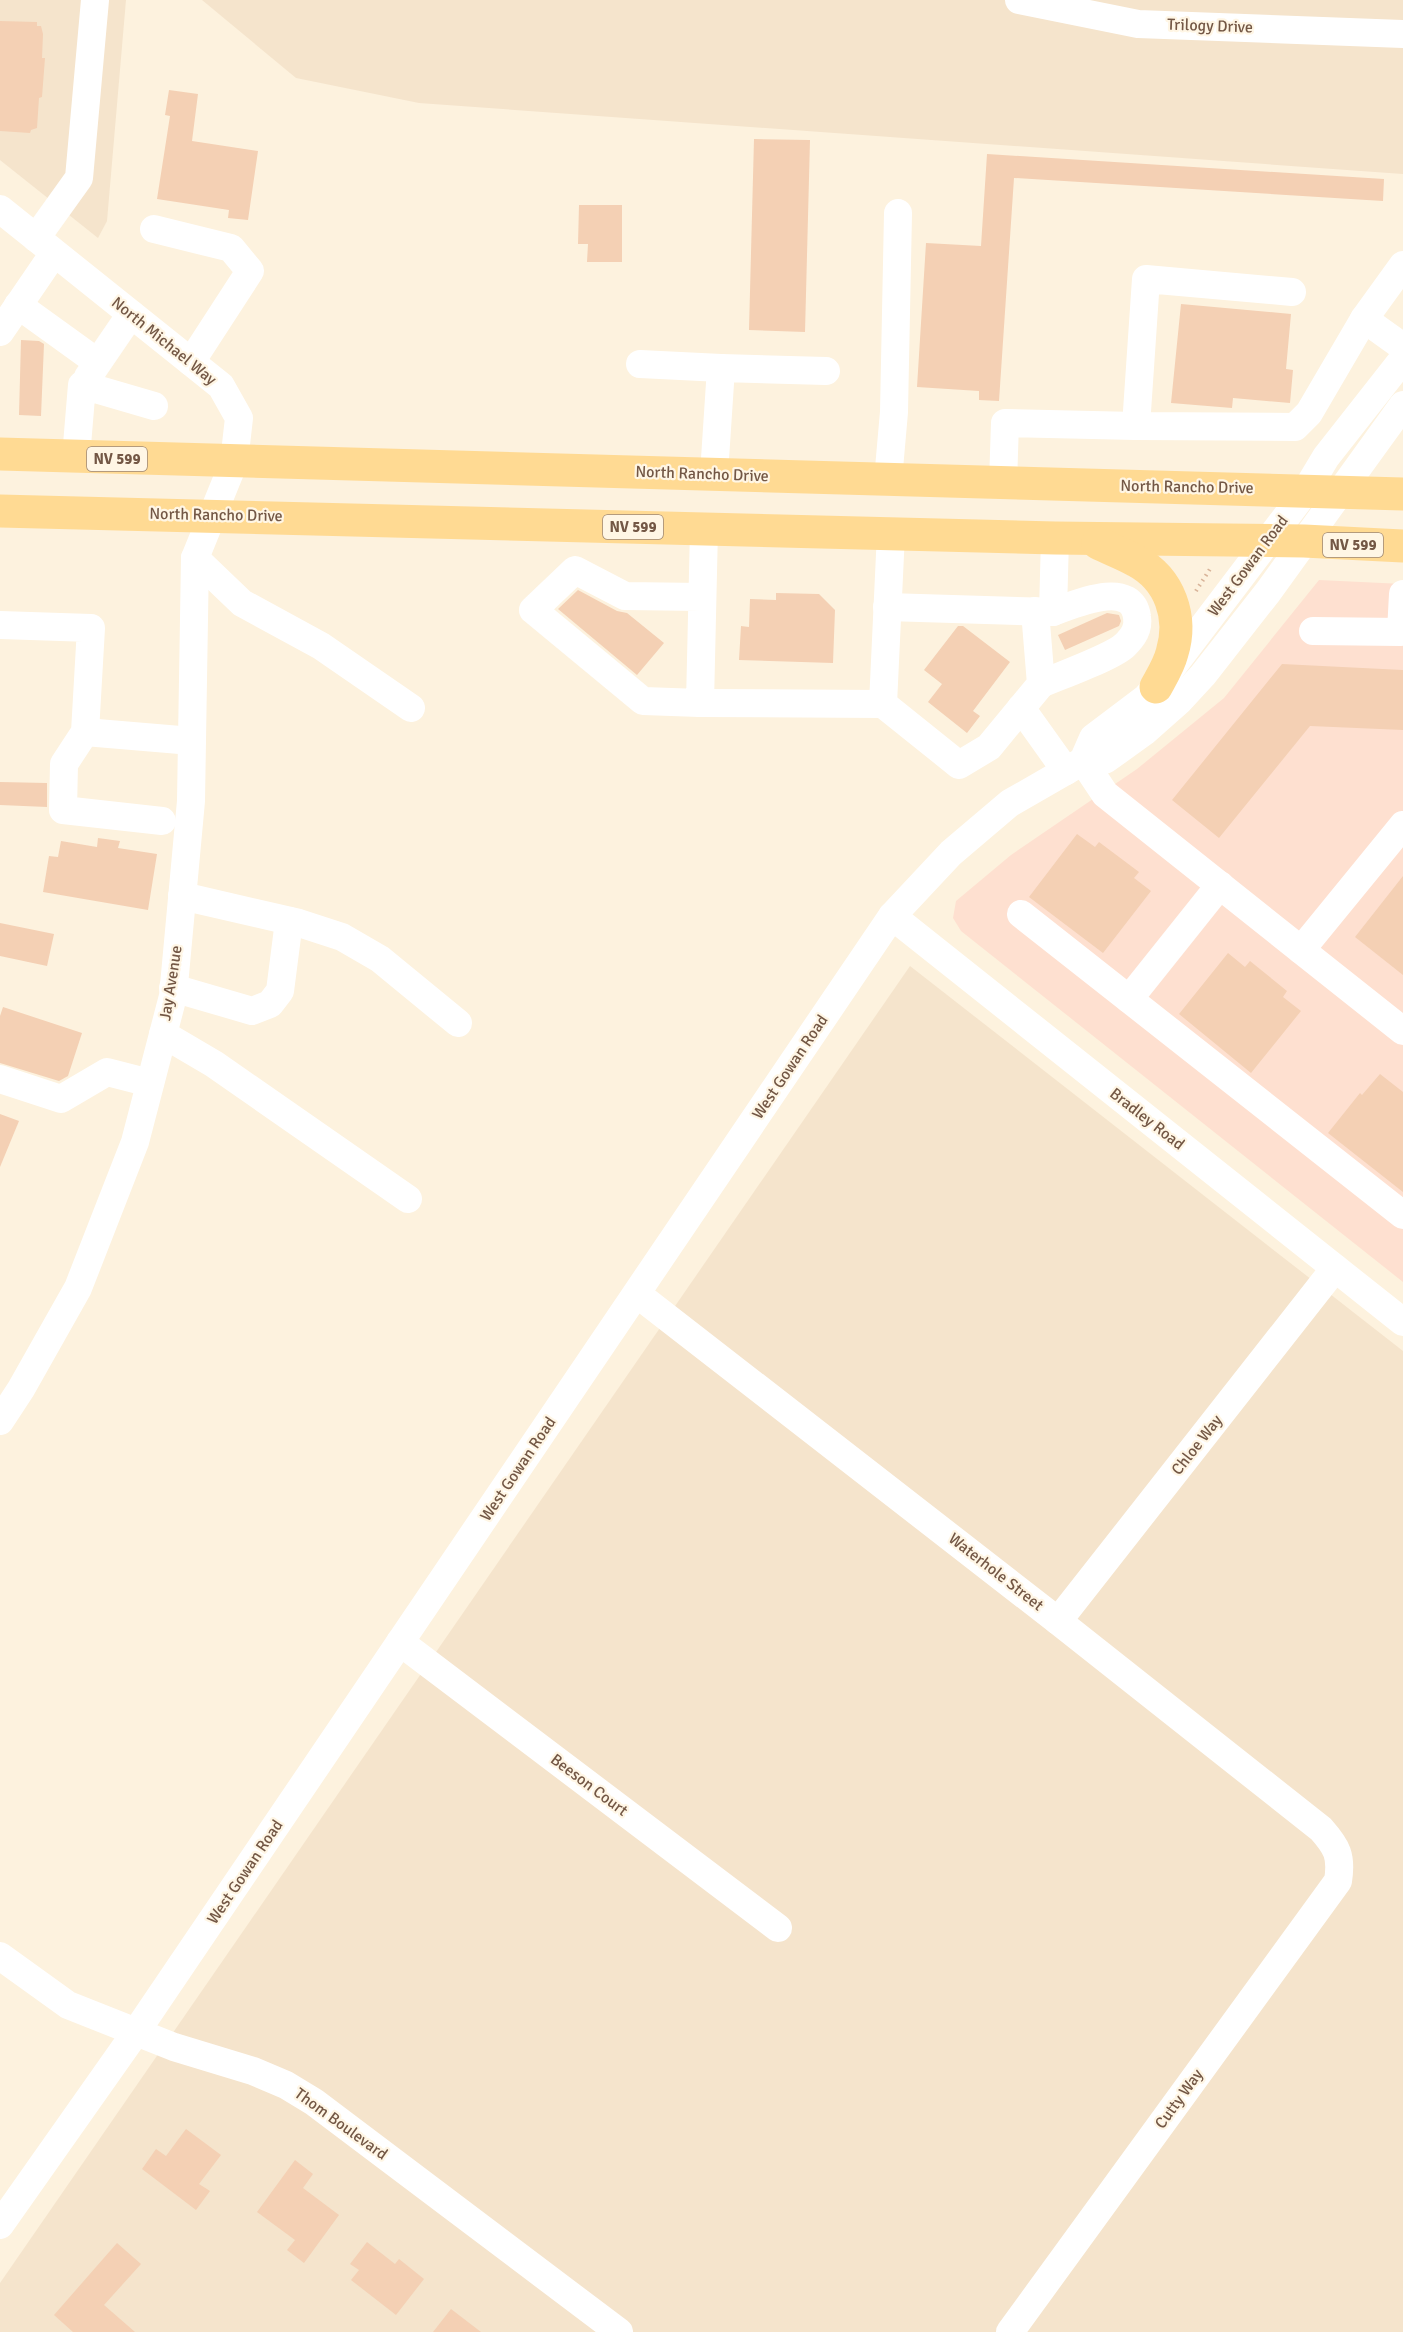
<svg xmlns="http://www.w3.org/2000/svg" width="1403" height="2332" font-family="Signika,sans-serif">
  <style>
    .residential { fill: #f5e4cc }
    .commercial { fill: #fee0d0 }
    .building { fill: #f4d0b4 }
    .lines { fill: none; stroke-linecap: round; stroke-linejoin: round }
    .path { stroke: #d8b398; stroke-width: 4; stroke-dasharray: 1.5 4.5; stroke-linecap: butt }
    .minor { stroke: #fff; stroke-width: 28 }
    .major { stroke: #ffda93; stroke-width: 33 }
    .labels { text-anchor: middle; dominant-baseline: central; stroke-width: 4.5; stroke-linejoin: round; paint-order: stroke }
    .shield { fill: #fff6e5; stroke: #9d8775; stroke-width: 1.5 }
    .shield-label { font-size: 15px; font-weight: bold; fill: #735745 }
    .street-label { font-size: 16px; fill: #735745; stroke: #fff6e5 }
  </style>
  <rect width="100%" height="100%" fill="#fdf2de"/>
  <g class="residential">
    <path d="M0 0H126L107 221 98 238 0 160Z"/>
    <path d="M202 0H1403V174L419 103 296 78Z"/>
    <path d="M910 966 1403 1351V2332H0V2283Z"/>
  </g>
  <path class="commercial" d="M1319 580 1403 584V1282L961 931 953 918 956 901 1011 855 1137 769 1224 698Z"/>
  <g class="building">
    <path d="M0 21 37 22V26H41L43 34 42 58H45L42 97 39 98 37 128 31 130 30 133 0 131Z"/>
    <path d="M169 90 198 94 192 141 258 151 248 220 228 218 229 210 157 199 170 116 165 115Z"/>
    <path d="M754 139 810 140 805 332 749 330Z"/>
    <path d="M987 154 1384 179 1383 201 1014 178 999 401 979 400V391L917 387 926 243 981 246Z"/>
    <path d="M579 205H622V262H587L588 244H578Z"/>
    <path d="M1181 304 1291 314 1286 369 1293 370 1290 403 1233 398 1232 408 1171 403Z"/>
    <path d="M21 340 39 341 44 344 41 416 19 415Z"/>
    <path d="M578 590 617 611 627 613 664 643 637 675 558 609Z"/>
    <path d="M776 593 819 594 835 610 833 663 739 660 741 626 749 627 750 599 776 600Z"/>
    <path d="M1107 613 1119 615 1121 621 1119 626 1065 650 1058 635Z"/>
    <path d="M958 626H963L1010 662 973 711 980 716 967 733 928 702 942 684 924 670Z"/>
    <path d="M1282 664 1403 670V730L1310 726 1219 838 1172 800Z"/>
    <path d="M0 782 47 783V807L0 805Z"/>
    <path d="M1077 834 1095 847 1099 842 1139 872 1134 878 1151 891 1103 953 1029 897Z"/>
    <path d="M98 838 120 841 118 848 157 854 148 910 43 892 49 856 58 857 61 841 97 847Z"/>
    <path d="M1403 876V975L1355 937Z"/>
    <path d="M0 923 54 934 47 966 0 956Z"/>
    <path d="M1228 953 1245 967 1250 961 1287 991 1283 997 1301 1011 1251 1073 1179 1014Z"/>
    <path d="M3 1007 82 1033 68 1076 59 1081 0 1063V1016Z"/>
    <path d="M1380 1074 1403 1092V1192L1328 1133 1360 1093 1362 1095Z"/>
    <path d="M0 1114 19 1121 0 1167Z"/>
    <path d="M186 2129 221 2155 199 2184 210 2191 196 2210 142 2169 156 2149 166 2156Z"/>
    <path d="M295 2160 313 2174 303 2188 339 2215 304 2263 287 2250 295 2240 257 2212Z"/>
    <path d="M367 2242 395 2264 399 2259 424 2279 396 2315 351 2280 359 2270 350 2264Z"/>
    <path d="M117 2243 141 2264 104 2305 135 2332H73L54 2315Z"/>
    <path d="M451 2309 481 2332H433Z"/>
  </g>
  <g class="lines">
    <path class="path" d="M1196 591 1210 569"/>
    <g class="minor">
      <path d="M1019 0 1138 24 1403 34"/>
      <path d="M0 209 221 386 239 418 234 462 195 558 191 801 173 996 135 1142 78 1288 21 1389 0 1421"/>
      <path d="M154 229 231 248 250 271 191 362"/>
      <path d="M36 238 79 178 95 0"/>
      <path d="M1292 292 1146 279 1136 426 1295 427 1309 413 1364 319 1403 265"/>
      <path d="M18 305 97 362"/>
      <path d="M1364 319 1403 347"/>
      <path d="M0 332 54 253"/>
      <path d="M640 364 721 368"/>
      <path d="M88 377 131 314"/>
      <path d="M76 457 82 385 154 406"/>
      <path d="M714 474 721 368 826 371"/>
      <path d="M888 480 894 412 898 213"/>
      <path d="M1003 483 1005 423 1136 426"/>
      <path d="M195 558 242 603 321 646 411 708"/>
      <path d="M702 597 625 596 575 570 533 610 643 701 700 703 704 529"/>
      <path d="M887 607 1053 612 1055 538"/>
      <path d="M0 625 91 628 85 732 64 764 63 810 162 821"/>
      <path d="M1313 631 1401 632 1403 594"/>
      <path d="M1041 684C1059 676 1113 657 1125 645 1133 637 1139 629 1137 617 1132 578 1073 605 1053 612"/>
      <path d="M700 703 883 704 891 533"/>
      <path d="M883 704 959 765 989 747 1041 684 1035 611"/>
      <path d="M1021 708 1066 771"/>
      <path d="M85 732 192 741"/>
      <path d="M1083 761 1093 738 1146 698 1167 674 1305 492 1326 457 1403 359"/>
      <path d="M1083 761 1105 794 1301 950 1403 825"/>
      <path d="M182 896 299 923 342 937 380 959 458 1023"/>
      <path d="M1021 914 1403 1215"/>
      <path d="M892 916 1403 1322"/>
      <path d="M1301 950 1403 1031"/>
      <path d="M173 988 252 1011 270 1004 280 991 289 921"/>
      <path d="M1129 999 1220 885"/>
      <path d="M163 1034 214 1064 408 1199"/>
      <path d="M0 1079 61 1099 107 1072 150 1083"/>
      <path d="M637 1294 1058 1621 1321 1829C1337 1847 1342 1856 1338 1881L1010 2332"/>
      <path d="M1058 1621 1335 1268"/>
      <path d="M400 1642 778 1928"/>
      <path d="M0 1956 68 2005 174 2047 253 2071 286 2085 314 2102 619 2332"/>
      <path d="M0 2225 136 2032 892 916 951 853 1010 803 1083 761 1105 760 1144 732 1179 701 1203 675 1268 592 1403 405"/>
    </g>
    <g class="major">
      <path d="M0 454 1403 494"/>
      <path d="M0 511 1055 538 1304 541 1403 546"/>
      <path d="M1098 543C1110 549 1124 554 1136 561 1170 579 1183 617 1172 653 1169 665 1162 676 1156 687"/>
    </g>
  </g>
  <g class="labels">
    <g class="shield">
      <rect x="87" y="447" width="60" height="24" rx="4.5"/>
      <rect x="603" y="515" width="60" height="24" rx="4.5"/>
      <rect x="1323" y="533" width="60" height="24" rx="4.5"/>
    </g>
    <g class="shield-label">
      <text x="117" y="459">NV 599</text>
      <text x="633" y="527">NV 599</text>
      <text x="1353" y="545">NV 599</text>
    </g>
    <g class="street-label">
      <text transform="translate(1210 26) rotate(2)">Trilogy Drive</text>
      <text transform="translate(164 341) rotate(39)">North Michael Way</text>
      <text transform="translate(702 474) rotate(2)">North Rancho Drive</text>
      <text transform="translate(1187 487) rotate(1)">North Rancho Drive</text>
      <text transform="translate(216 515) rotate(1)">North Rancho Drive</text>
      <text transform="translate(1248 566) rotate(-53)">West Gowan Road</text>
      <text transform="translate(171 983) rotate(-81)">Jay Avenue</text>
      <text transform="translate(790 1067) rotate(-56)">West Gowan Road</text>
      <text transform="translate(1147 1119) rotate(38)">Bradley Road</text>
      <text transform="translate(1197 1445) rotate(-52)">Chloe Way</text>
      <text transform="translate(518 1469) rotate(-56)">West Gowan Road</text>
      <text transform="translate(996 1572) rotate(38)">Waterhole Street</text>
      <text transform="translate(589 1785) rotate(37)">Beeson Court</text>
      <text transform="translate(245 1872) rotate(-56)">West Gowan Road</text>
      <text transform="translate(1179 2099) rotate(-54)">Cutty Way</text>
      <text transform="translate(341 2124) rotate(36)">Thom Boulevard</text>
    </g>
  </g>
</svg>
